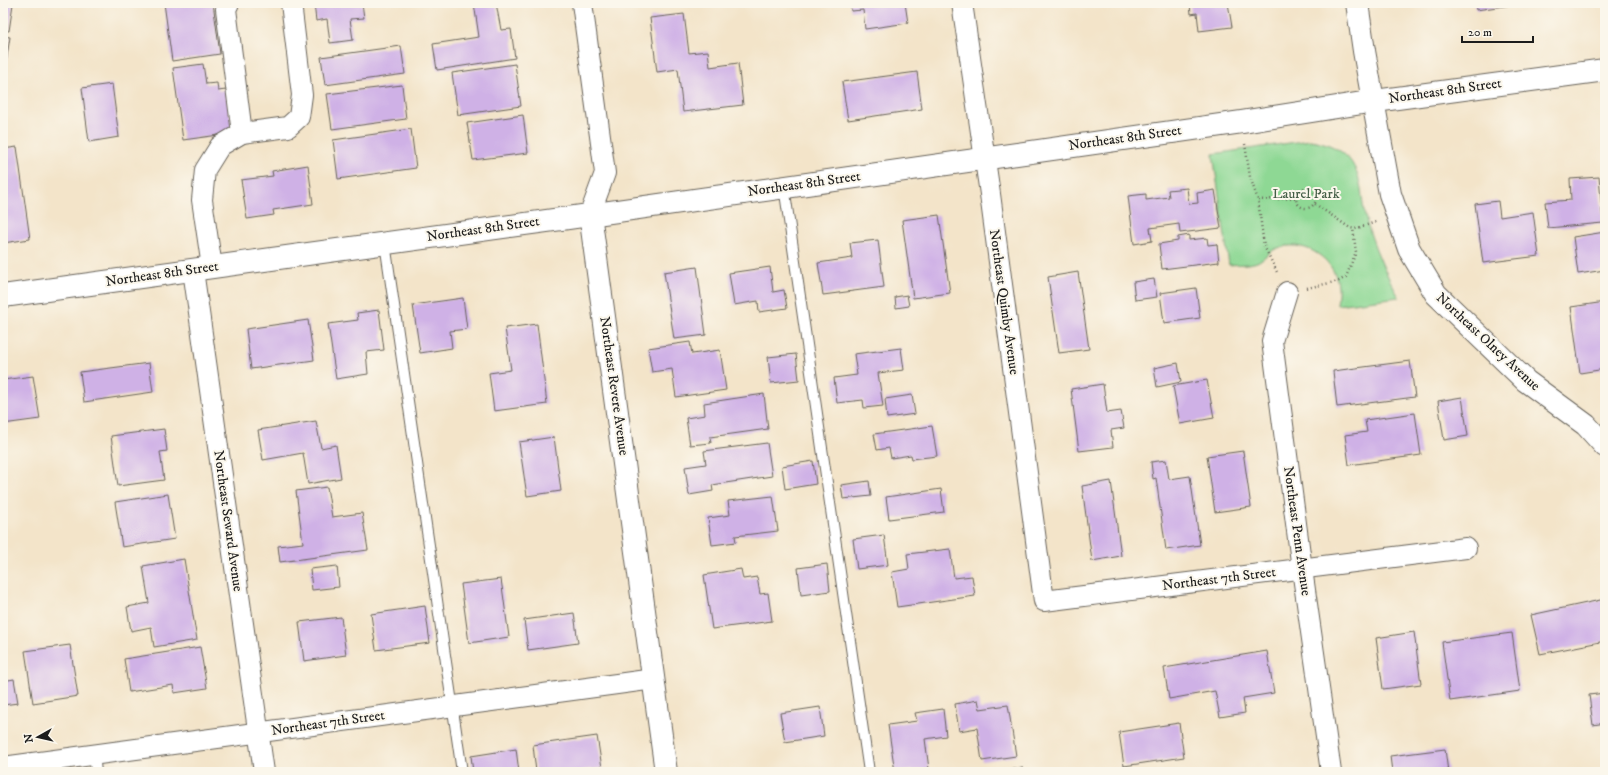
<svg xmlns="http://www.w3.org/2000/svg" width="1608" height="775" font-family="'IM FELL DW Pica',serif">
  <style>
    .green { fill: #8ed894; stroke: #557a58 }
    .building { fill: #cfb1e6 }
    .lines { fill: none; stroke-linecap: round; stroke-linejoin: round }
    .lane-casing { stroke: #676259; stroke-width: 12 }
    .street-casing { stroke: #676259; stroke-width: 22 }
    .secondary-casing { stroke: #676259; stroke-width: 24 }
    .path { stroke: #676259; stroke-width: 2.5; stroke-dasharray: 1 3; stroke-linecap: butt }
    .lane { stroke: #fff; stroke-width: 10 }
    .street { stroke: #fff; stroke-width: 20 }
    .secondary { stroke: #fff; stroke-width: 22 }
    .labels { text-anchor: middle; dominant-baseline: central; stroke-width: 4; stroke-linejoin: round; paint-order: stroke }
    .street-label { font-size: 14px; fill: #1c1c1c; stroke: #fbf7ec }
    .park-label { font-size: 14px; fill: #445e46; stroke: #fbf7ec }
  </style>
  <rect width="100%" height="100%" fill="#fbf7ec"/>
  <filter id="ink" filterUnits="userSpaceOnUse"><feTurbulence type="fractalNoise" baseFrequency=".025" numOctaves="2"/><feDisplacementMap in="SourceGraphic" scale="8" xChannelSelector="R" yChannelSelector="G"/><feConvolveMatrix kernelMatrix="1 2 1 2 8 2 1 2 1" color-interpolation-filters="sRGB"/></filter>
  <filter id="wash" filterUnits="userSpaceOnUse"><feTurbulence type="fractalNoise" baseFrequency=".012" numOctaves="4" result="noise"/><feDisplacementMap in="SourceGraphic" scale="16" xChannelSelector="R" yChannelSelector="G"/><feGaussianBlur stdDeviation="0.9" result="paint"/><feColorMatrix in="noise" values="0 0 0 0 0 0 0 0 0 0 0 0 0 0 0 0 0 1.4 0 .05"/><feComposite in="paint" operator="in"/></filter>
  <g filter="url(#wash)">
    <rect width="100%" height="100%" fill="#f3e4c9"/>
    <path class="green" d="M1310 140C1326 142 1343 149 1352 163 1362 178 1361 198 1365 216 1373 245 1384 271 1399 297L1337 305C1338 296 1339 288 1337 280 1330 255 1302 240 1278 248 1269 251 1264 259 1257 262 1249 265 1238 264 1229 265L1213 154Z"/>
    <g id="blocks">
      <g class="building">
        <path d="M3 3 13 4 9 31 3 30Z"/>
        <path d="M164 3H213L220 54 172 61Z"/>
        <path d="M314 3H362L364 18 350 19 353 40 330 43 327 19 316 21Z"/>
        <path d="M474 3H496L501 30 511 29 515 58 437 70 433 44 479 37Z"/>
        <path d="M850 3H905L908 23 865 29 863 10 851 11Z"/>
        <path d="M1190 3H1228L1232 27 1199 31 1197 13 1191 14Z"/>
        <path d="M1475 3H1519V4L1476 10Z"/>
        <path d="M684 14 689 53 708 51 710 67 738 63 743 105 683 112 678 69 657 72 650 18Z"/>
        <path d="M3 36 10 37 4 76H3Z"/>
        <path d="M401 46 405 74 325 85 321 57Z"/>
        <path d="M203 64 206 84 217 83 218 91 226 90 233 133 183 140 173 68Z"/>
        <path d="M515 64 521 106 458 115 452 73Z"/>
        <path d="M917 72 922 109 848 120 842 82Z"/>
        <path d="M112 84 119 137 89 142 82 88Z"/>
        <path d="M402 85 406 119 332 129 327 94Z"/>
        <path d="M523 115 528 153 473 160 467 123Z"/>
        <path d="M411 129 416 168 338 179 333 140Z"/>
        <path d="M17 147 30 239 3 243V149Z"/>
        <path d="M308 165 313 204 273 210 274 215 247 219 241 180 273 176 272 171Z"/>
        <path d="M1599 177 1603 223 1548 228 1545 202 1571 200 1570 179Z"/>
        <path d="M1187 188 1189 204 1198 203 1197 193 1215 190 1221 228 1180 233 1179 224 1150 228 1152 241 1134 244 1128 196 1146 194V200L1169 197 1168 190Z"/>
        <path d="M1498 201 1500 217 1533 212 1539 256 1483 263 1475 204Z"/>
        <path d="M939 215 950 293 913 298 902 220Z"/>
        <path d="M1605 232V270L1578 274 1573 237Z"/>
        <path d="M1189 235V240L1207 238 1208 245 1217 244 1219 262 1162 269 1159 244 1178 241V237Z"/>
        <path d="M878 240 884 287 823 295 818 263 852 258 850 243Z"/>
        <path d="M697 267 706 335 674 339 664 272Z"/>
        <path d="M770 267 773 292 784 290 787 308 759 312 758 301 734 305 729 273Z"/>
        <path d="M1078 272 1089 349 1059 353 1048 277Z"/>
        <path d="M1154 279 1157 297 1135 300 1133 282Z"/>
        <path d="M1196 288 1200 318 1164 323 1160 293Z"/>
        <path d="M907 295 909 306 896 308 895 297Z"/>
        <path d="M463 298 467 329 450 331 452 348 420 353 413 305Z"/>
        <path d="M1605 302V369L1580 373 1571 307Z"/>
        <path d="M379 310 384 350 366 352 368 374 336 379 328 324 358 320 357 313Z"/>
        <path d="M308 320 314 360 251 369 246 329Z"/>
        <path d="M537 324 547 404 494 411 489 373 511 370 505 328Z"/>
        <path d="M690 342 692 354 720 350 726 390 676 397 672 369 652 372 648 348Z"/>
        <path d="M901 348 904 370 878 373 883 406 864 408 863 400 837 403 834 378 857 375 854 354Z"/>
        <path d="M796 354 799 380 771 383 768 357Z"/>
        <path d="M1410 361 1415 397 1337 407 1333 371Z"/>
        <path d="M149 363 153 392 84 402 80 372Z"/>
        <path d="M1178 363 1181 382 1157 387 1154 368Z"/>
        <path d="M33 376 40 419 3 424V380Z"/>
        <path d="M1207 380 1214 418 1180 424 1173 386Z"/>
        <path d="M1103 384 1107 413 1121 411 1124 428 1111 430 1113 447 1079 451 1071 389Z"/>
        <path d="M764 394 768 429 710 437 711 443 690 445 686 418 705 415 704 403Z"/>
        <path d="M912 395 915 414 887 418 885 399Z"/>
        <path d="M1462 397 1468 436 1444 440 1438 401Z"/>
        <path d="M1415 413 1421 455 1349 465 1345 435 1367 432 1365 420Z"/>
        <path d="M316 421 321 448 336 445 341 478 308 484 303 453 263 460 258 430Z"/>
        <path d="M932 426 937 456 912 459 911 455 891 458 889 448 877 450 874 434Z"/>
        <path d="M164 429 167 451 160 452 164 480 118 486 111 436Z"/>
        <path d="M554 437 561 491 527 496 519 442Z"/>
        <path d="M767 443 772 476 712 485 713 491 689 495 685 467 706 464 704 451Z"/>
        <path d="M1243 451 1251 507 1215 512 1207 456Z"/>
        <path d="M1166 460 1169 479 1190 476 1200 545 1166 550 1156 478 1153 479 1151 462Z"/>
        <path d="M813 461 816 484 785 489 782 466Z"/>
        <path d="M869 481 871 496 843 499 841 485Z"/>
        <path d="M1111 481 1121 556 1092 561 1082 486Z"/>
        <path d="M327 487 332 517 362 513 368 550 280 562 278 546 303 543 296 491Z"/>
        <path d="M941 489 944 512 889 519 886 497Z"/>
        <path d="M168 494 175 539 122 547 115 502Z"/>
        <path d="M773 496 778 531 735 536 736 542 712 545 708 518 730 515 728 501Z"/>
        <path d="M884 535 888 565 857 569 853 539Z"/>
        <path d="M950 549 954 578 972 576 975 596 897 607 892 572 909 569 907 554Z"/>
        <path d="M184 559 197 640 154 647 151 627 131 631 127 607 149 603 143 566Z"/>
        <path d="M827 564 830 591 801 595 798 568Z"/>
        <path d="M337 566 339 587 312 590 310 569Z"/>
        <path d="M741 569 743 579 757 577 760 594 768 593 772 621 712 629 704 575Z"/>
        <path d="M501 579 509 637 469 643 461 584Z"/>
        <path d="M1605 599V641L1540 654 1531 615Z"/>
        <path d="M425 606 430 643 376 650 371 614Z"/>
        <path d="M574 613 578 643 528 650 524 620Z"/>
        <path d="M341 617 346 655 304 661 299 622Z"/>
        <path d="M1414 632 1421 684 1383 689 1376 638Z"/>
        <path d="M1512 633 1520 691 1450 701 1442 642Z"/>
        <path d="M70 645 78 696 33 703 25 651Z"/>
        <path d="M200 647 207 688 174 693 173 685 129 692 124 659Z"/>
        <path d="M1267 651 1274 693 1243 698 1245 713 1220 717 1215 691 1169 699 1164 668Z"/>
        <path d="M14 679 18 703 3 705V681Z"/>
        <path d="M1605 693V723L1593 725 1589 695Z"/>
        <path d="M978 700 980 709 1008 705 1016 756 982 761 977 728 959 731 955 704Z"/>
        <path d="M820 707 824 736 785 742 780 713Z"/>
        <path d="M943 709 946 736 925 739 929 769 895 772 888 725 917 721 915 713Z"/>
        <path d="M1179 723 1184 757 1124 766 1119 732Z"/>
        <path d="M597 736 602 768 583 770V772H536L533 745Z"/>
        <path d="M516 749 519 772H473L471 756Z"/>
        <path d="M1445 749 1448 772H1392L1390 756Z"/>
        <path d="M1022 767V772H992V771Z"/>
        <path d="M824 768 825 772H802V771Z"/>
      </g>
    </g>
  </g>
  <g filter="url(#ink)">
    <use href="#blocks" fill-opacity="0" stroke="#676259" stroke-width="1"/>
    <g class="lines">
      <g class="lane-casing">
        <g id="lane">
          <path d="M784 186 869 772"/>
          <path d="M385 243 462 772"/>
          <path d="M94 754 96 772"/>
        </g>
      </g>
      <g class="street-casing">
        <g id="street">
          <path d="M229 3 226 9 242 133"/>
          <path d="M582 3 605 173 590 214"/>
          <path d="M962 3 990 194 1044 601 1466 548"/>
          <path d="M212 267 202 200 205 170 220 146 242 133 288 127 299 117 302 95 291 3"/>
          <path d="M193 270 264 772"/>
          <path d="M1287 292 1272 341 1302 569 1331 772"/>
          <path d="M3 767 654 679"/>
        </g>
      </g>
      <g class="secondary-casing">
        <g id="secondary">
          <path d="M1357 3 1364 51 1390 194 1409 249 1436 294 1526 381 1586 425 1605 446"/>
          <path d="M590 214 666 772"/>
          <path d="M3 296 561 219 1242 122 1375 101 1605 70"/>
        </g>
      </g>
      <g class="path">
        <path d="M1245 144 1250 177 1258 200 1264 246 1278 274"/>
        <circle cx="1306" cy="198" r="10"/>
        <path d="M1258 200 1296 198"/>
        <path d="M1315 204 1350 228 1355 229 1376 222"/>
        <path d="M1307 288 1339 281 1346 277 1356 252 1353 228"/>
      </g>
      <use href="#lane" class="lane"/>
      <use href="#street" class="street"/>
      <use href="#secondary" class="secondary"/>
    </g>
  </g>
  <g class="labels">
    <g class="street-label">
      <text transform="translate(1445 91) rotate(-8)">Northeast 8th Street</text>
      <text transform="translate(1125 138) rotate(-8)">Northeast 8th Street</text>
      <text transform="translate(804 184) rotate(-8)">Northeast 8th Street</text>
      <text transform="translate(483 229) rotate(-8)">Northeast 8th Street</text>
      <text transform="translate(162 274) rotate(-8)">Northeast 8th Street</text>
      <text transform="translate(1004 302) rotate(82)">Northeast Quimby Avenue</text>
      <text transform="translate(1488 342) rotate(43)">Northeast Olney Avenue</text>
      <text transform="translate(614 386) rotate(82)">Northeast Revere Avenue</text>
      <text transform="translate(228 521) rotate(82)">Northeast Seward Avenue</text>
      <text transform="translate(1297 531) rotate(82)">Northeast Penn Avenue</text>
      <text transform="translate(1219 579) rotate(-7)">Northeast 7th Street</text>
      <text transform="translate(328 723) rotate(-8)">Northeast 7th Street</text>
    </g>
    <g class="park-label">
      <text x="1306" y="194">Laurel Park</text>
    </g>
  </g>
  <rect width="1608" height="775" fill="none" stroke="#fbf7ec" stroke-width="16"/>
  <g transform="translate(38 737) rotate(262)" stroke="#fbf7ec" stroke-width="3" paint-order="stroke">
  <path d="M0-3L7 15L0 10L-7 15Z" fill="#1c1c1c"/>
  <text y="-6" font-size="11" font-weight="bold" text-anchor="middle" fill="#1c1c1c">N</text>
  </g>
  <path d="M1462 36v6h71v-6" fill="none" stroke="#1c1c1c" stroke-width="2"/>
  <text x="1468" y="36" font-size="12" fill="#1c1c1c" stroke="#fbf7ec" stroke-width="3" paint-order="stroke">20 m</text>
</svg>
